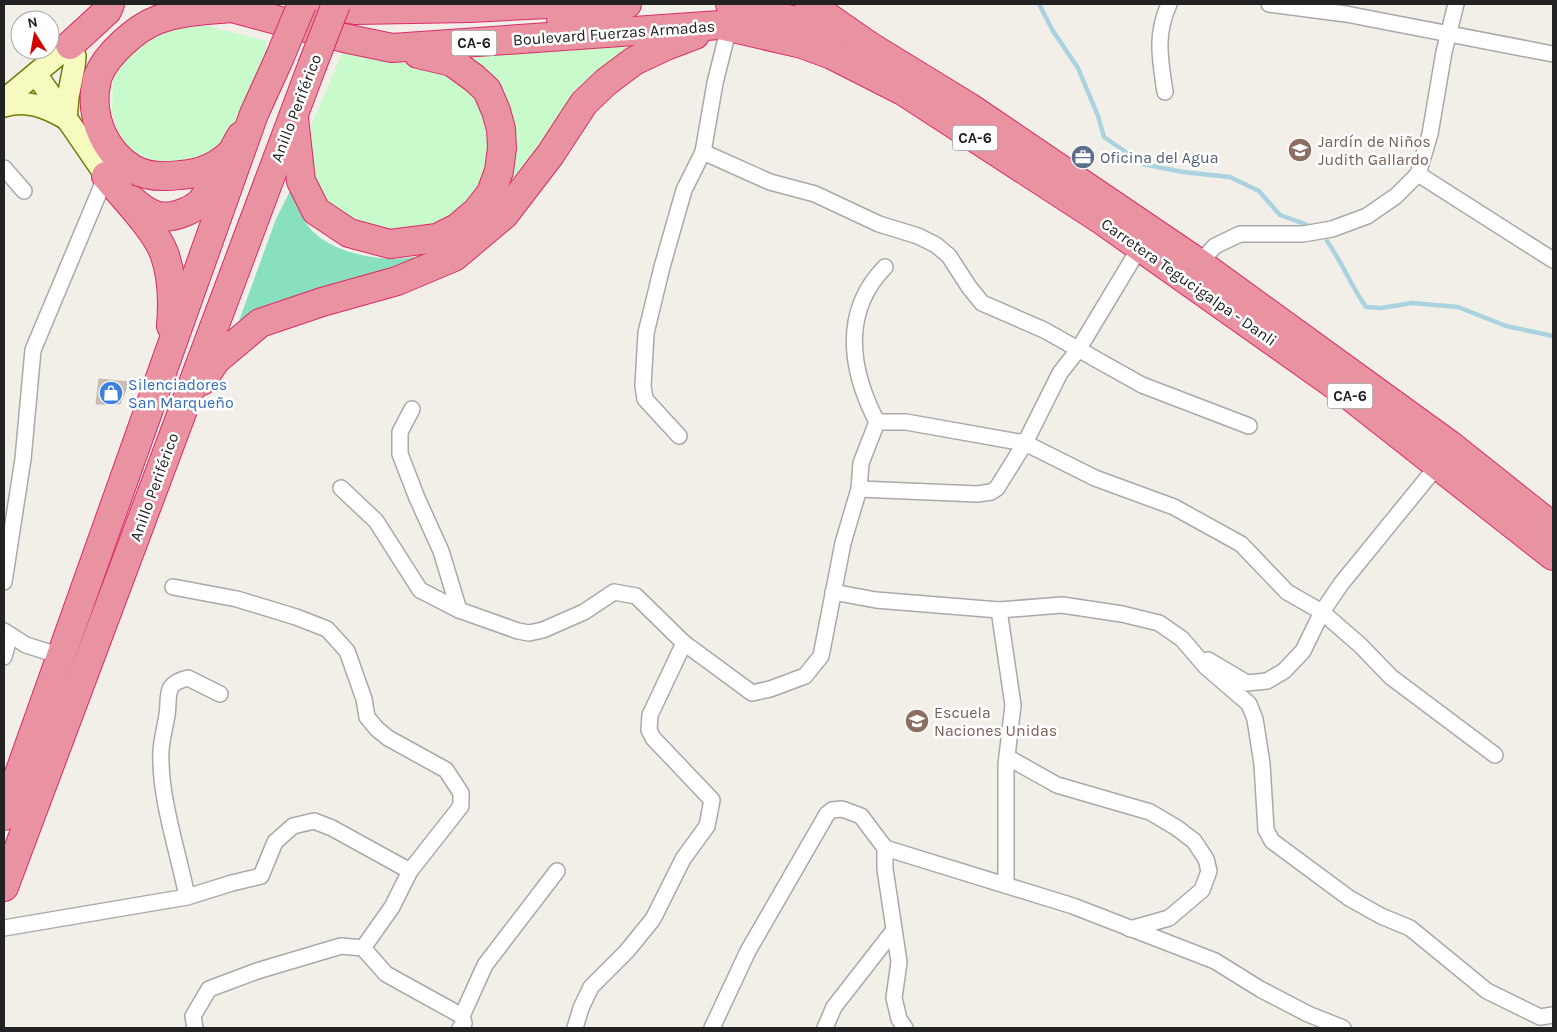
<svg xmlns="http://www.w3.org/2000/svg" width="1557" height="1032" font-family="Karla,sans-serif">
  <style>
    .park { fill: #c8facc }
    .pitch { fill: #88e0be }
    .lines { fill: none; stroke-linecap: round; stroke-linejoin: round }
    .stream { stroke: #aad3df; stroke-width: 4.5 }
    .building { fill: #c7bfb8; stroke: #c4b6ab }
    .street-casing { stroke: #a9a9a9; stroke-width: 18 }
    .secondary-casing { stroke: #707d05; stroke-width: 24 }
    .highway-casing { stroke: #dc2a67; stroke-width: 30 }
    .street { stroke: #fff; stroke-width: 15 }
    .secondary { stroke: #f7fabf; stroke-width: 21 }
    .highway { stroke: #e892a2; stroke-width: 28 }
    .highway-bridge-casing { stroke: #dc2a67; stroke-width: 30; stroke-linecap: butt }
    .highway-bridge { stroke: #e892a2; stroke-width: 28 }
    .labels { text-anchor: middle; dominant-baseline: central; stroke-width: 5; stroke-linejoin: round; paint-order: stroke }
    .shield { fill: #fff; stroke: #646464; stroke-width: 1 }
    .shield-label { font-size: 15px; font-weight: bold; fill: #222 }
    .street-label { font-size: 16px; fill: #222; stroke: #fff }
    .education-label { font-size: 16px; fill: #785e54; stroke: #fff; text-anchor: start }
    .service-label { font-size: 16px; fill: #4e5e75; stroke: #fff; text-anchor: start }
    .shop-label { font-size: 16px; fill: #366cbe; stroke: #fff; text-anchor: start }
  </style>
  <rect width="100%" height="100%" fill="#f2efe9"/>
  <g class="park">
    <path d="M180 23 208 26 266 41 268 59 226 144 203 165H146L124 146 112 113 113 79 131 51 152 32Z"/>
    <path d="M662 37 479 232 415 260 413 257 445 241 497 199 500 88 467 53Z"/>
    <path d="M343 51 452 73 493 115V162L471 202 440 226 383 237 320 201 306 155 311 126Z"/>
  </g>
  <path class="pitch" d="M292 187C297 200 301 216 309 227 329 253 382 263 413 257L415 260 236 329 276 219Z"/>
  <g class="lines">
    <g class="stream">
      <path d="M1039 4 1053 31 1078 68 1098 116 1104 137 1143 164 1183 172 1230 177 1259 191 1280 215 1313 227"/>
      <path d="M1327 241C1342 262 1351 286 1366 307L1381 308 1412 303 1458 307 1506 326 1553 336"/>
    </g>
  </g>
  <path class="building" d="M99 379 129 382 120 404H96Z"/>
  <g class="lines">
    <g class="street-casing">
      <g id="street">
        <path d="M1269 4 1346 14 1553 54"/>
        <path d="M1165 92C1160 58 1155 36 1169 4"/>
        <path d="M703 152 770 182 815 194 879 224 918 236 936 245 949 256 969 287 982 303 1044 330 1142 385 1249 426"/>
        <path d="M4 168 24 191"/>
        <path d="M1418 174 1553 260"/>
        <path d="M1199 263 1215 246 1240 234H1303L1332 229 1367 216 1396 196 1418 174 1430 134 1444 52 1456 4"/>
        <path d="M412 409 400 432V454L417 498 441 551 459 610"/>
        <path d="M877 422H906L1025 443 1095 478 1174 507 1241 544 1287 592 1322 612 1360 645 1391 677 1495 755"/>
        <path d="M679 436 645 399 643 386 646 333 662 267 684 190 703 152 715 83 729 27"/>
        <path d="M341 488 376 521 420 590 459 610 518 631 529 633 543 630 584 612 614 592 636 596 684 643 752 693 770 689 805 676 821 656 843 543 859 489 861 463 877 422C850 370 841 312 885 267"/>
        <path d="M859 489 977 494 991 492 997 488 1025 443 1060 373 1078 350 1140 247"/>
        <path d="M4 582 23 459 33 350 106 176"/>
        <path d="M173 587 237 599 296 617 327 629 347 651 364 699 367 717 377 729 388 738 446 770 461 793V806L410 871 392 907 363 948"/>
        <path d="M833 592 876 600 999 610 1062 605 1122 614 1159 623 1182 639 1206 667 1249 704 1255 719 1262 764 1266 830 1272 841 1349 898 1381 916 1410 928 1487 991 1540 1017 1553 1015"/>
        <path d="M999 610 1013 705 1006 765V885"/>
        <path d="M4 631 26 645 61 656"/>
        <path d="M4 657 10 635"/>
        <path d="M1208 660 1247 683 1267 681 1284 671 1303 651 1322 612 1341 584 1442 460"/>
        <path d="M1007 757 1057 785 1150 812 1177 828 1194 841 1206 859 1209 871 1202 890 1169 918 1130 929"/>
        <path d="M885 848V869L899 962 894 998 899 1019 905 1028"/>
        <path d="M187 897C178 850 159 798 161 750 162 738 165 727 167 715 170 695 163 684 188 678L220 694"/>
        <path d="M4 928 187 897 232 883 261 876 275 842 293 826 314 821 332 828 410 871"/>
        <path d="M195 1028 193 1016 209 989 257 971 341 946 363 948 386 974 462 1016"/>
        <path d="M460 1028 464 1023 462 1016 485 965 557 871"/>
        <path d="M575 1028 581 1008 591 987 627 951 653 919 683 859 707 826 712 800 653 738 649 730 650 715 684 643"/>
        <path d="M712 1028 748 951 827 814 832 810 842 809 861 816 885 848 1073 906 1215 961 1260 989 1308 1014 1343 1028"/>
        <path d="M825 1028 834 1007 894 930"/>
      </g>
    </g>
    <g class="secondary-casing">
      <g id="secondary">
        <path d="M36 74 106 176"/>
        <path d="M4 100 70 45 75 56 74 67 68 97 66 119"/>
        <path d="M4 106C26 99 46 107 65 118"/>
      </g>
    </g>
    <g class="highway-casing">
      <g id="highway">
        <path d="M220 4 232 8 344 38 392 48 720 25 802 44 832 55 903 91 1103 221 1346 393 1553 556"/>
        <path d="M319 4 355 10 470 8 547 4"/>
        <path d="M730 4 811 25 836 34"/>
        <path d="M809 4 871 47 969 107 1199 263 1450 445 1553 527"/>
        <path d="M232 8C207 10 181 11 157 20 136 28 106 55 98 76 96 81 96 86 95 91 92 121 106 153 133 169 147 177 165 177 180 175 198 174 215 168 229 155 234 151 237 142 241 136"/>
        <path d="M561 18C583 17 608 17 627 4"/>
        <path d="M70 45 107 11 110 4"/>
        <path d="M294 118 301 181 316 211 349 233 390 244 437 238 457 228 476 212 491 193 499 171 502 148 501 129 496 111 487 90 474 78 452 62 418 54"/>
        <path d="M106 176C123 197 155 229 164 253 173 277 173 302 171 326"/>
        <path d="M132 200C149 215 162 222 185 212 190 210 197 206 201 202 210 191 217 177 224 165"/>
        <path d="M202 381 216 360 260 323 322 302 397 281 454 257 504 215 550 155 584 103 606 82 634 61 666 46 695 35"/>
        <path d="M4 816 254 114 279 59"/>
        <path d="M4 887 312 66"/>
      </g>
    </g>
    <use href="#street" class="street"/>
    <use href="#secondary" class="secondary"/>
    <use href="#highway" class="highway"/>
    <g class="highway-bridge-casing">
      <g id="highway-bridge">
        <path d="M279 59 302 4"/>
        <path d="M312 66 336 4"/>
      </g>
    </g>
    <use href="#highway-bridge" class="highway-bridge"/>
  </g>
  <defs>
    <g id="school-disc" transform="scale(1.25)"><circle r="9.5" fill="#8d6e63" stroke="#fff"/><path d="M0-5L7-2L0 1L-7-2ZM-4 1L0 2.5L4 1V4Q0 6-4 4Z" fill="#fff"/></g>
    <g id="office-disc" transform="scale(1.25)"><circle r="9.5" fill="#5c6f8a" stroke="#fff"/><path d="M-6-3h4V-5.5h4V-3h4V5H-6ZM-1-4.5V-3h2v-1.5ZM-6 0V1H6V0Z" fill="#fff"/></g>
    <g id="shop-disc" transform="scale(1.25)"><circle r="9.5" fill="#3f7fe0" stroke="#fff"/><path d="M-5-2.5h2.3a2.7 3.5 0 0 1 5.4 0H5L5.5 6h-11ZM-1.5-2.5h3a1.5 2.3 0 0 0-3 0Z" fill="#fff"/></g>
  </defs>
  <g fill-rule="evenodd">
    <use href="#school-disc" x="1300" y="150"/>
    <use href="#office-disc" x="1083" y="157"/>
    <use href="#shop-disc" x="111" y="393"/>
    <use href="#school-disc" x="917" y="721"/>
  </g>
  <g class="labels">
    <g class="shield">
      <rect x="451.5" y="30.5" width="45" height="25" rx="4"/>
      <rect x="952.5" y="125.5" width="45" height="25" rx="4"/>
      <rect x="1327.5" y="383.5" width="45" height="25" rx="4"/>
    </g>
    <g class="shield-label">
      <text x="474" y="43">CA-6</text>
      <text x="975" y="138">CA-6</text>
      <text x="1350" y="396">CA-6</text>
    </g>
    <g class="street-label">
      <text transform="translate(614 33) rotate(-4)">Boulevard Fuerzas Armadas</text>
      <text transform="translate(296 108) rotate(-69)">Anillo Periférico</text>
      <text transform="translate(1189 282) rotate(35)">Carretera Tegucigalpa - Danli</text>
      <text transform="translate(154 487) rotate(-70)">Anillo Periférico</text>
    </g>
    <g class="education-label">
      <text x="1318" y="141">Jardín de Niños<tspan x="1318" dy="18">Judith Gallardo</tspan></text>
      <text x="934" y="712">Escuela<tspan x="934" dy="18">Naciones Unidas</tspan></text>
    </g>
    <g class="service-label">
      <text x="1100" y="157">Oficina del Agua</text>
    </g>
    <g class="shop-label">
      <text x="128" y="384">Silenciadores<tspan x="128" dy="18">San Marqueño</tspan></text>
    </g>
  </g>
  <rect width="1557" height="1032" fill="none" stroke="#222222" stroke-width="10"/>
  <g transform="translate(35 35) rotate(349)"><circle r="24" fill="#ffffff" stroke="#a7a7a7"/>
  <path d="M0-4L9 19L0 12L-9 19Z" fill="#d40000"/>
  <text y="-8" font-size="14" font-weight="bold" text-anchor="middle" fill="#222222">N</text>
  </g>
</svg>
